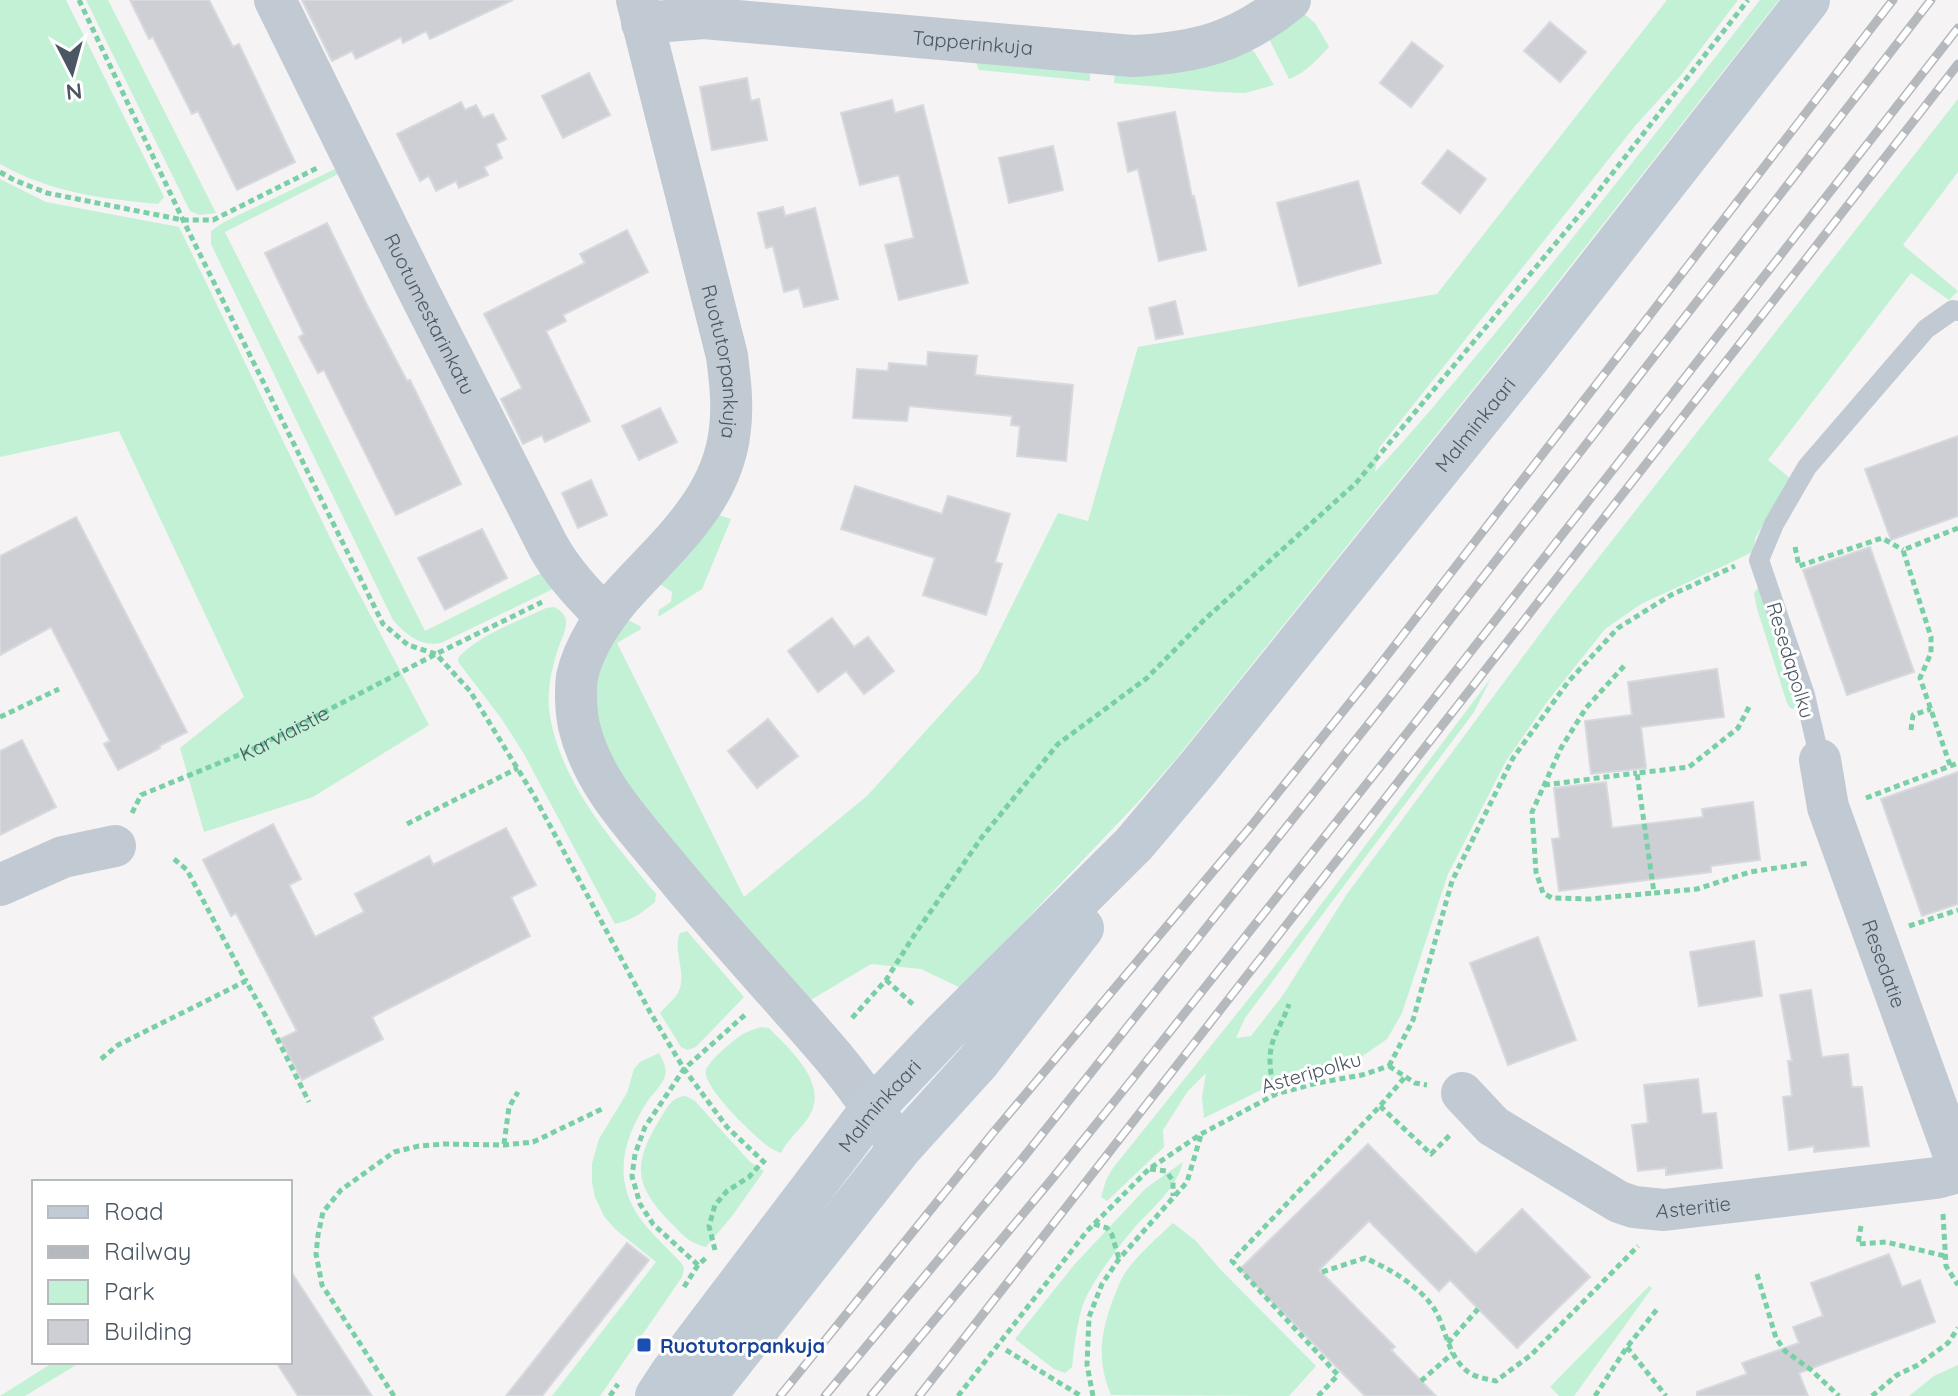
<svg xmlns="http://www.w3.org/2000/svg" width="1958" height="1396" font-family="Quicksand,sans-serif">
  <style>
    .green { fill: #c3f1d5 }
    .building { fill: #cdcfd5; stroke: #d7d9de; stroke-width: 2 }
    .lines { fill: none; stroke-linecap: round; stroke-linejoin: round }
    .path { stroke: #7ad0a6; stroke-width: 5; stroke-dasharray: 6 4; stroke-linecap: butt }
    .service { stroke: #c1cad2; stroke-width: 20 }
    .minor { stroke: #c1cad2; stroke-width: 42 }
    .secondary { stroke: #c1cbd6; stroke-width: 44 }
    .rail-casing { stroke: #b5b8bd; stroke-width: 9 }
    .rail { stroke: #fff; stroke-width: 6; stroke-dasharray: 18; stroke-linecap: butt }
    .transit-dot { fill: #1a4fb4; stroke: #fff; stroke-width: 3 }
    .labels { text-anchor: middle; dominant-baseline: central; stroke-width: 6; stroke-linejoin: round; paint-order: stroke }
    .street-label { font-size: 20px; fill: #4a5661; stroke: #fff }
    .transit-label { font-size: 20px; font-weight: bold; fill: #164399; stroke: #fff; text-anchor: start }
  </style>
  <rect width="100%" height="100%" fill="#f5f3f3"/>
  <g class="green">
    <path d="M0 0H66L164 197 158 204C103 199 49 192 0 164Z"/>
    <path d="M86 0H108L216 213 200 215 190 211Z"/>
    <path d="M1667 0H1738L1681 75 1635 126 1379 448 1375 472C1414 431 1450 387 1487 343 1580 231 1670 115 1760 0H1779L1498 358 1175 760 1139 801 961 988 921 969 871 964 804 1004 638 804 596 728 597 666 626 619 640 626 641 629 617 643 744 897 867 796 979 672 1058 513 1088 521 1138 347 1437 294Z"/>
    <path d="M1302 12 1315 23 1329 47C1318 59 1305 73 1289 79L1267 35Z"/>
    <path d="M1249 46 1255 53 1274 85 1245 93 1218 92 1114 83 1115 72Z"/>
    <path d="M976 62 1085 67 1090 74V81L979 70Z"/>
    <path d="M1958 99V172L1903 245 1958 291 1949 300 1911 273 1768 460 1791 479 1755 538 1754 551 1734 561 1641 604 1605 629 1547 702 1506 761 1448 874 1402 1013 1387 1039 1357 1060 1314 1071 1269 1086 1204 1118 1202 1097 1206 1073 1188 1091 1163 1130 1164 1147 1107 1201 1101 1197 1106 1180 1113 1168 1271 971 1491 678 1474 712 1245 1018 1236 1038 1251 1036 1283 995 1347 894 1556 612Z"/>
    <path d="M335 169 342 172 225 232 425 631 541 573 559 586 441 643C421 647 406 635 393 620L211 244V231L224 222Z"/>
    <path d="M0 179 46 202 179 227 338 554 429 725 313 797 204 832 180 748 244 697 119 431 0 457Z"/>
    <path d="M715 514 731 519 702 589 658 617 659 610 671 602 672 592 660 584Z"/>
    <path d="M1758 588 1762 593 1796 693V705L1793 709 1790 708 1787 703 1757 609 1754 593Z"/>
    <path d="M554 607C560 610 564 613 566 620 567 630 561 640 558 649 552 668 547 689 549 710 559 782 612 840 656 894L655 902C642 913 632 920 615 924L524 754 501 718 459 663 458 658C481 634 516 622 546 608Z"/>
    <path d="M687 931 744 997 696 1047 687 1050 681 1047 660 1013C666 1006 674 1000 678 993 688 973 672 952 680 933Z"/>
    <path d="M761 1027 769 1028C788 1048 827 1081 811 1113 803 1128 788 1138 781 1153 777 1151 773 1150 769 1147 756 1138 701 1086 706 1070 710 1059 734 1040 743 1034 748 1031 755 1029 761 1027Z"/>
    <path d="M659 1053C663 1060 667 1068 665 1076 662 1086 652 1094 647 1102 626 1135 614 1170 633 1207 643 1227 667 1247 682 1264L684 1269 682 1277 600 1396H552L656 1262 615 1229 604 1216 595 1197 592 1183V1163L599 1139 627 1093 634 1069 640 1062Z"/>
    <path d="M686 1096 695 1101 750 1162 764 1171 732 1216 706 1247C690 1244 682 1234 671 1223 634 1185 632 1165 660 1119 667 1108 671 1097 686 1096Z"/>
    <path d="M1183 1162C1176 1189 1153 1207 1135 1227 1118 1247 1087 1287 1081 1311 1076 1330 1074 1349 1072 1367L1065 1373 1054 1369 1015 1339 1074 1265 1146 1188Z"/>
    <path d="M1173 1223 1196 1241 1220 1269 1316 1366 1289 1396 1111 1395C1097 1361 1100 1336 1112 1302 1116 1293 1119 1282 1125 1273 1138 1254 1156 1239 1173 1223Z"/>
    <path d="M1649 1286 1652 1288 1574 1396H1559L1550 1387Z"/>
    <path d="M54 1362H81L25 1396H0Z"/>
    <path d="M1958 1365V1396H1909L1934 1376Z"/>
  </g>
  <g class="building">
    <path d="M130 0H209L233 47 239 44 295 162 237 190 198 111 192 114 153 37 149 39Z"/>
    <path d="M302 0H513L430 39 426 31 403 43 401 37 356 59 352 51 332 61Z"/>
    <path d="M1550 22 1586 52 1560 82 1524 51Z"/>
    <path d="M1412 42 1443 66 1411 107 1380 83Z"/>
    <path d="M589 73 610 115 563 138 542 96Z"/>
    <path d="M747 78 751 101 759 99 767 140 712 150 700 87Z"/>
    <path d="M892 100 895 113 923 105 968 283 899 300 885 245 914 238 899 175 860 185 841 113Z"/>
    <path d="M461 102 465 110 476 105 483 118 493 114 506 139 496 144 502 158 484 167 488 175 459 188 456 181 436 191 429 176 420 181 397 134Z"/>
    <path d="M1175 112 1192 197 1194 196 1206 250 1159 261 1138 169 1128 172 1118 123Z"/>
    <path d="M1053 146 1063 190 1009 203 999 158Z"/>
    <path d="M1448 150 1486 179 1460 213 1422 183Z"/>
    <path d="M1358 181 1381 263 1299 286 1277 203Z"/>
    <path d="M783 207 785 216 815 208 838 299 804 307 799 288 784 292 773 246 766 248 758 213Z"/>
    <path d="M327 223 366 303 407 381 410 380 461 484 396 515 324 370 318 373 299 337 304 334 265 253Z"/>
    <path d="M627 230 648 272 563 315 566 321 546 331 590 421 545 442 542 435 523 444 501 399 522 388 484 314 585 263 580 254Z"/>
    <path d="M1175 301 1183 334 1156 339 1149 308Z"/>
    <path d="M928 352 977 356 975 375 1073 385 1066 461 1017 456 1020 426 1011 425 1012 416 909 406 907 421 853 418 857 369 888 371 889 363 927 366Z"/>
    <path d="M660 408 677 442 639 460 622 426Z"/>
    <path d="M1958 436V516L1891 540 1865 469Z"/>
    <path d="M591 480 607 515 578 528 562 493Z"/>
    <path d="M855 486 942 514 948 496 1010 514 995 562 1002 564 986 615 923 595 935 558 841 529Z"/>
    <path d="M76 517 187 732 159 746 160 748 118 770 104 744 110 741 51 627 0 655V556Z"/>
    <path d="M482 529 507 578 445 610 418 558Z"/>
    <path d="M1870 547 1914 672 1847 695 1803 570Z"/>
    <path d="M832 618 854 647 868 637 894 671 864 694 846 671 818 692 788 651Z"/>
    <path d="M1717 669 1724 717 1641 727 1646 768 1591 774 1585 721 1632 715 1628 682Z"/>
    <path d="M768 719 798 756 757 788 728 751Z"/>
    <path d="M22 740 56 807 0 835V751Z"/>
    <path d="M1958 772V904L1922 916 1881 799Z"/>
    <path d="M1606 782 1612 828 1703 817 1702 809 1753 802 1760 860 1711 866V872L1559 891 1552 839 1560 838 1554 788Z"/>
    <path d="M273 824 301 879 289 885 315 937 364 912 355 894 429 856 433 865 506 828 536 885 511 897 530 936 372 1017 383 1039 302 1080 280 1039 297 1031 236 913 231 916 203 860Z"/>
    <path d="M1538 937 1576 1040 1508 1065 1470 963Z"/>
    <path d="M1754 941 1762 996 1699 1006 1690 952Z"/>
    <path d="M1811 990 1822 1057 1848 1054 1852 1087H1862L1869 1146 1814 1152V1146L1789 1150 1783 1097 1792 1096 1788 1061H1792L1780 995Z"/>
    <path d="M1698 1079 1702 1114 1716 1113 1722 1168 1666 1175V1168L1638 1171 1632 1125 1648 1123 1644 1085Z"/>
    <path d="M1368 1144 1476 1254 1522 1209 1590 1277 1517 1348 1450 1280 1439 1291 1369 1221 1319 1270 1395 1347 1391 1350 1436 1396H1365L1240 1269Z"/>
    <path d="M627 1243 649 1260 542 1396H506Z"/>
    <path d="M1889 1254 1902 1287 1920 1280 1935 1322 1799 1373 1808 1396H1697V1392L1747 1374 1742 1363 1799 1343 1793 1327 1823 1316 1811 1283Z"/>
    <path d="M290 1270 372 1396H298L276 1362H290Z"/>
  </g>
  <g class="lines">
    <g class="path">
      <path d="M79 0 183 220 383 624 408 645 436 654 470 691 533 794 650 1012 684 1069 727 1127 766 1164"/>
      <path d="M0 172 14 180 47 193 183 220H213L317 168"/>
      <path d="M1795 547 1799 566 1882 538 1903 550"/>
      <path d="M1624 666 1586 708 1561 748 1532 812 1536 872 1543 893 1552 898 1590 899 1654 893"/>
      <path d="M1749 707 1738 728 1689 767 1637 773 1654 893 1697 889 1750 872 1809 863"/>
      <path d="M0 717 59 689"/>
      <path d="M1911 730 1913 715 1931 709"/>
      <path d="M1950 765 1920 678 1931 653V637L1903 550 1958 528"/>
      <path d="M1544 785 1637 773"/>
      <path d="M1866 798 1958 763"/>
      <path id="s1" d="M132 813 141 795 251 750 436 654 542 602"/>
      <path d="M407 824 518 768"/>
      <path d="M174 859 187 870 246 981"/>
      <path d="M1909 926 1958 910"/>
      <path d="M886 980 915 1006"/>
      <path d="M852 1018 886 980 915 934 982 837 1058 744 1147 678 1204 620 1356 483 1586 207 1748 0"/>
      <path d="M101 1059 118 1045 246 981 268 1020 309 1102"/>
      <path d="M1389 1066 1413 1020 1452 881 1513 758 1568 682 1618 628 1671 595 1735 566"/>
      <path d="M1389 1066 1415 1083 1427 1085"/>
      <path d="M1276 1094C1271 1078 1267 1059 1273 1041 1277 1029 1285 1017 1289 1004"/>
      <path d="M1380 1106 1431 1154 1450 1135"/>
      <path d="M504 1144 509 1107 518 1092"/>
      <path d="M1150 1169 1166 1171 1173 1181V1196"/>
      <path d="M1943 1214 1946 1266 1958 1285"/>
      <path d="M1094 1224 1107 1228 1112 1235 1119 1259"/>
      <path d="M1861 1226 1858 1244 1886 1242 1945 1256"/>
      <path d="M715 1250 709 1226 715 1205 727 1191 749 1177 763 1161"/>
      <path d="M698 1265 653 1224 640 1204 632 1176 635 1154 645 1127 684 1069 747 1013"/>
      <path d="M1322 1272 1365 1258C1390 1269 1420 1286 1435 1310 1446 1329 1448 1356 1467 1371 1473 1377 1488 1379 1496 1381L1531 1355 1638 1246"/>
      <path d="M1757 1274 1776 1338 1785 1351 1810 1369 1839 1396"/>
      <path d="M684 1287 698 1265 707 1257"/>
      <path d="M1448 1343 1478 1309"/>
      <path d="M1627 1347 1666 1396"/>
      <path d="M1006 1350 1081 1396"/>
      <path d="M1421 1381 1453 1353"/>
      <path d="M394 1396 322 1285 316 1254 318 1235 323 1212 341 1190 394 1152 419 1146 444 1144 504 1145 533 1142 604 1108"/>
      <path d="M610 1396 618 1384"/>
      <path d="M958 1396 1087 1231 1149 1169 1201 1134 1276 1094 1317 1083 1362 1075 1389 1066"/>
      <path d="M1093 1396 1087 1365 1089 1317 1102 1284 1119 1259 1187 1182 1201 1135"/>
      <path d="M1318 1396 1338 1375 1232 1261 1380 1106 1405 1077"/>
      <path d="M1595 1396 1627 1347 1658 1308"/>
      <path d="M1872 1396 1897 1375 1918 1365 1948 1343 1958 1328"/>
    </g>
    <path class="service" d="M1820 760 1805 695 1759 560 1774 524 1807 467 1926 329 1953 310 1958 311"/>
    <g class="minor">
      <path id="s2" d="M275 0 418 290 548 546C563 573 584 595 605 616"/>
      <path id="s3" d="M637 0 727 356C730 380 733 404 730 429 723 498 672 541 628 589 607 611 583 647 577 677 575 691 576 712 579 726 592 782 634 825 669 868 719 929 772 986 824 1046 852 1078 876 1113 900 1148"/>
      <path id="s4" d="M642 23 704 18 1132 56C1197 53 1239 42 1290 0"/>
      <path id="s5" d="M1820 760 1828 807 1958 1166"/>
      <path d="M0 885 63 857 115 846"/>
      <path id="s6" d="M1462 1093 1493 1126 1619 1202 1634 1207 1664 1210 1936 1178 1958 1172"/>
    </g>
    <g class="secondary">
      <path id="s7" d="M657 1396 672 1373 873 1108 945 1032 1134 844 1198 768 1528 358 1808 0"/>
      <path d="M704 1396 900 1148 978 1062 1082 928"/>
    </g>
    <g class="rail-casing">
      <g id="rail">
        <path d="M780 1396 992 1134 1252 825 1372 675 1893 0"/>
        <path d="M825 1396 1023 1158 1393 693 1931 0"/>
        <path d="M871 1396 1052 1179 1130 1082 1422 714 1958 28"/>
        <path d="M919 1396 1958 64"/>
      </g>
    </g>
    <use href="#rail" class="rail"/>
  </g>
  <rect class="transit-dot" x="636" y="1337" width="16" height="16" rx="4"/>
  <g class="labels">
    <g class="street-label">
      <text stroke="none"><textPath href="#s4" startOffset="332">Tapperinkuja</textPath></text>
      <text stroke="none"><textPath href="#s2" startOffset="350">Ruotumestarinkatu</textPath></text>
      <text stroke="none"><textPath href="#s3" startOffset="372">Ruotutorpankuja</textPath></text>
      <text stroke="none"><textPath href="#s7" startOffset="1272">Malminkaari</textPath></text>
      <text transform="translate(1791 660) rotate(73)">Resedapolku</text>
      <text stroke="none"><textPath href="#s1" startOffset="176">Karviaistie</textPath></text>
      <text stroke="none"><textPath href="#s5" startOffset="214">Resedatie</textPath></text>
      <text transform="translate(1311 1072) rotate(-16)">Asteripolku</text>
      <text stroke="none"><textPath href="#s7" startOffset="366">Malminkaari</textPath></text>
      <text stroke="none"><textPath href="#s6" startOffset="268">Asteritie</textPath></text>
    </g>
    <g class="transit-label">
      <text x="660" y="1345">Ruotutorpankuja</text>
    </g>
  </g>
  <rect x="32" y="1180" width="260" height="184" fill="#ffffff" stroke="#b7bbc0" stroke-width="2"/>
  <rect x="48" y="1206" width="40" height="12" fill="#c1cbd6" stroke="#b7bbc0" stroke-width="2"/>
  <text x="104" y="1220" font-size="24" fill="#4a5661">Road</text>
  <rect x="48" y="1246" width="40" height="12" fill="#b5b8bd" stroke="#b7bbc0" stroke-width="2"/>
  <text x="104" y="1260" font-size="24" fill="#4a5661">Railway</text>
  <rect x="48" y="1280" width="40" height="24" fill="#c3f1d5" stroke="#b7bbc0" stroke-width="2"/>
  <text x="104" y="1300" font-size="24" fill="#4a5661">Park</text>
  <rect x="48" y="1320" width="40" height="24" fill="#cdcfd5" stroke="#b7bbc0" stroke-width="2"/>
  <text x="104" y="1340" font-size="24" fill="#4a5661">Building</text>
  <g transform="translate(72 72) rotate(174)" stroke="#ffffff" stroke-width="6" paint-order="stroke">
  <path d="M0-6L14 30L0 20L-14 30Z" fill="#4a5661"/>
  <text y="-12" font-size="22" font-weight="bold" text-anchor="middle" fill="#4a5661">N</text>
  </g>
</svg>
